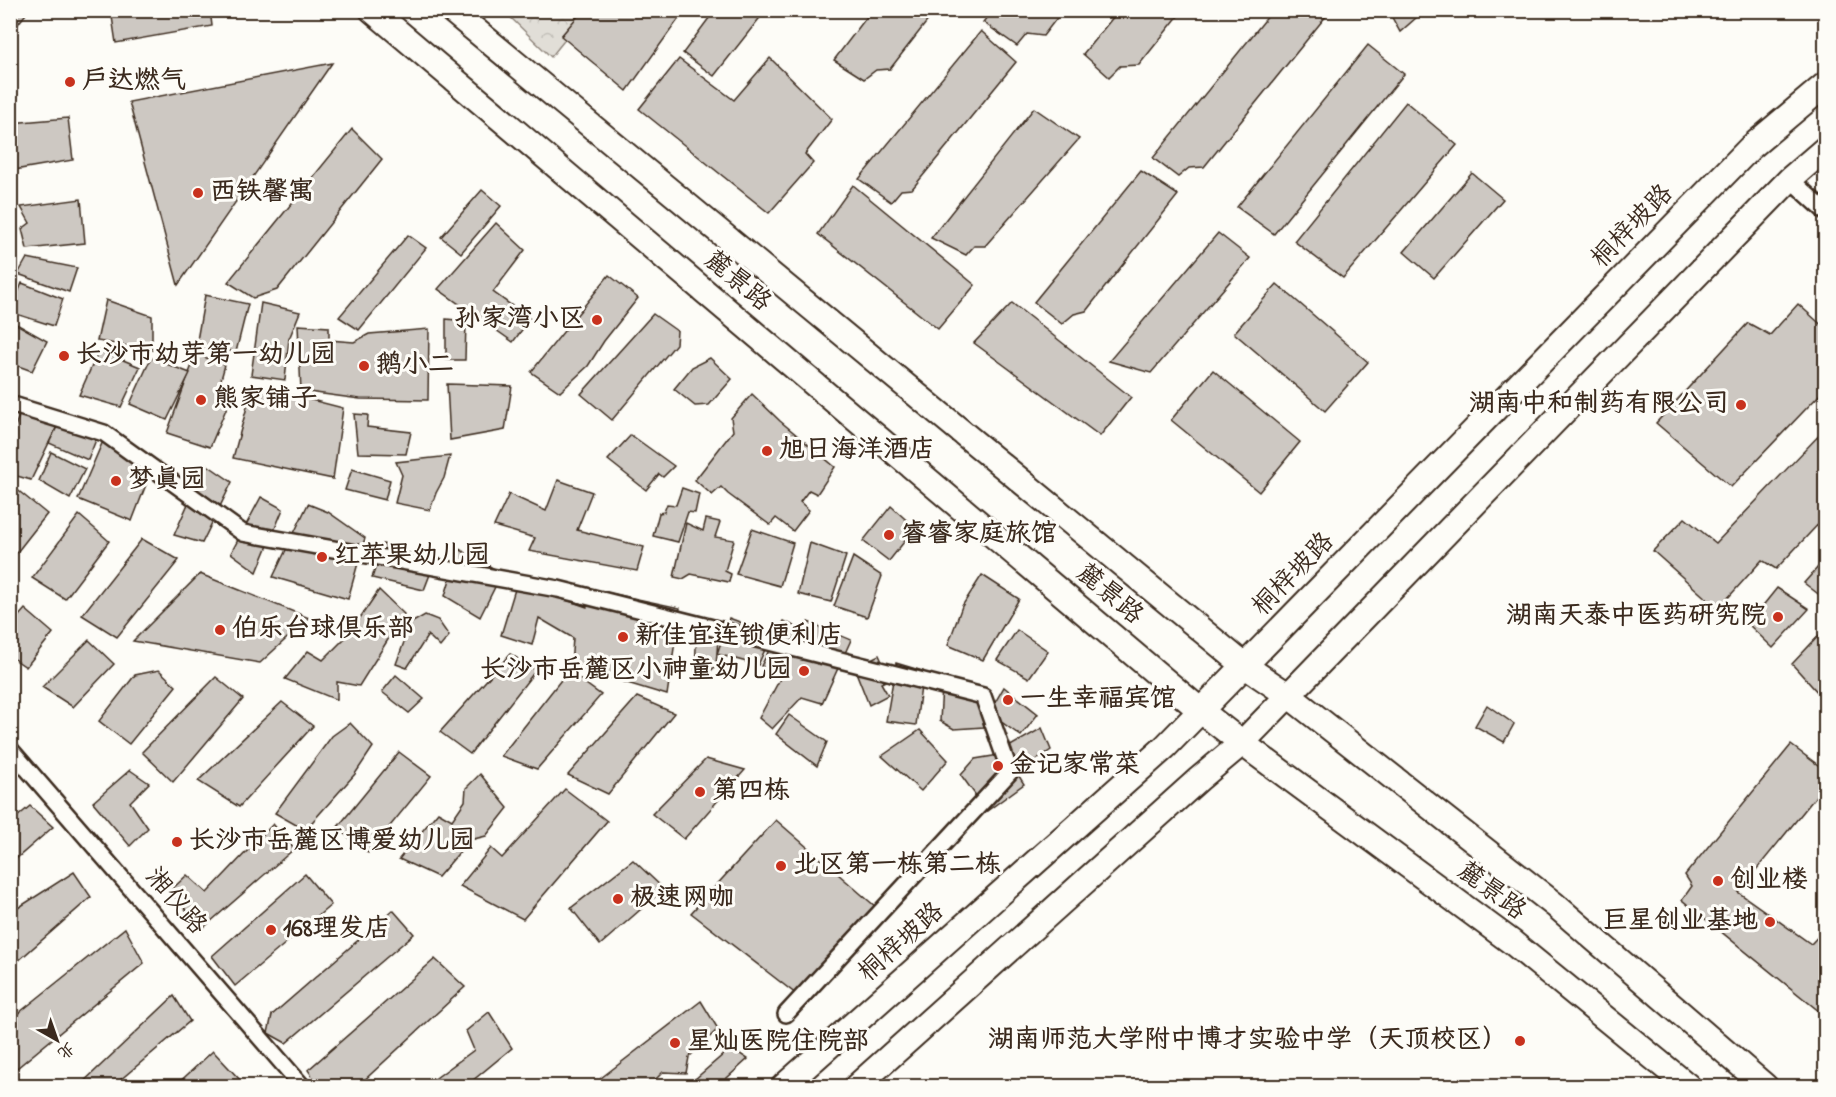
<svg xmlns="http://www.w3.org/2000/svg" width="1836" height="1097" font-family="'Indie Flower','LXGW WenKai TC',sans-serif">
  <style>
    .forest { fill: url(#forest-crowns); stroke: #8e847a; stroke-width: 1.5 }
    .building { fill: #cdc8c2; stroke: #3b2a1e; stroke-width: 1.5 }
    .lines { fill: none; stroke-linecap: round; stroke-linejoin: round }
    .minor-casing { stroke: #3b2a1e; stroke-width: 20 }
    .primary-casing { stroke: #3b2a1e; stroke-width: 28 }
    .minor { stroke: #fdfcf7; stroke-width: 15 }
    .primary { stroke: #fdfcf7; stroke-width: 24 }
    .poi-dot { fill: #c8321e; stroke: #fdfcf7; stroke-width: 2 }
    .labels { text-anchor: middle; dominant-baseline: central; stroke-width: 6; stroke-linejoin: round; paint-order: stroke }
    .poi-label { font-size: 26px; font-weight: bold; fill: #3b2a1e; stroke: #fdfcf7; text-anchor: start }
    .street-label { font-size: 26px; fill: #3b2a1e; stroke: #fdfcf7 }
  </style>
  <defs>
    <pattern id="forest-crowns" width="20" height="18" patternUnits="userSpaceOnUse" patternTransform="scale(1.5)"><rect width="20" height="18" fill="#e1ded7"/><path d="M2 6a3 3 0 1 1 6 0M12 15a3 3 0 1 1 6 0" fill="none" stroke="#c2bfb8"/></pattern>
  </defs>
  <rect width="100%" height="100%" fill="#fdfcf7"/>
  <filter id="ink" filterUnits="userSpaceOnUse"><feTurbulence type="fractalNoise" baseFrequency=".0167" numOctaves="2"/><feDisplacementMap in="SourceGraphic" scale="12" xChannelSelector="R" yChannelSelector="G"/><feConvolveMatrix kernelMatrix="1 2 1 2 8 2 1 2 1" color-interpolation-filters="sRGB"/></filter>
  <g filter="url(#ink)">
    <path class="forest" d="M512 11H588L551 57 509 16Z"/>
    <g class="building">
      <path d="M10 10H29L10 34Z"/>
      <path d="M111 10H210L212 26 116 43Z"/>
      <path d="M583 10H685L627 91 561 36Z"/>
      <path d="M715 10H766L714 76 683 53Z"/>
      <path d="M872 10H936L890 69 876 70 864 79 834 60Z"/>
      <path d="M993 10H1063L1043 36 1027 34 1017 46 983 22Z"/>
      <path d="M1119 10H1183L1139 65 1120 66 1109 77 1083 54Z"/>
      <path d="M1273 10H1331L1204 167 1189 168 1178 177 1153 158Z"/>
      <path d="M1388 10H1425L1400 32Z"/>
      <path d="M981 31 1016 62 912 189 901 190 891 202 859 179Z"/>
      <path d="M1368 45 1404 74 1274 234 1237 207Z"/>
      <path d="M770 58 832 119 805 154 813 163 769 213 639 109 679 59 734 100Z"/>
      <path d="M332 63 178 285 129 102Z"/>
      <path d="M1406 102 1457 145 1343 278 1294 241Z"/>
      <path d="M1034 108 1079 139 985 246H974L966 255 931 238Z"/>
      <path d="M68 118 73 160 14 170 10 123Z"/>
      <path d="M352 129 382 159 277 290 253 298 228 282Z"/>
      <path d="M1141 171 1178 195 1086 311 1074 314 1062 324 1034 302Z"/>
      <path d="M1472 173 1503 199 1434 278 1404 252Z"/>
      <path d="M853 185 975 285 938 329 818 234Z"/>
      <path d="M482 190 501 206 461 253 441 237Z"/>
      <path d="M81 199 85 243 27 249 22 229 30 223 21 207Z"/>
      <path d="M496 223 525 250 493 292 530 319 513 342 438 289Z"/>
      <path d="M1218 233 1250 258 1151 373 1109 361Z"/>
      <path d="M408 235 426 248 359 330 339 317Z"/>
      <path d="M27 258 77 268 69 292 18 274Z"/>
      <path d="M609 275 638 298 604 341 588 366 560 392 531 372Z"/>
      <path d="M22 283 63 299 54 326 10 312Z"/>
      <path d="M1277 284 1368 362 1325 411 1234 333Z"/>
      <path d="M205 295 248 304 236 352 196 346Z"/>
      <path d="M106 300 152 316V350L97 341Z"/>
      <path d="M261 303 300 312 289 339 285 380 251 375Z"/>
      <path d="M1012 303 1131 397 1100 436 974 343Z"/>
      <path d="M1798 304 1826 329V388L1731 487 1656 423 1748 323 1770 335Z"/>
      <path d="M653 314 677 331 676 344 612 420 581 394Z"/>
      <path d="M446 319 466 321 465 360H446Z"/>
      <path d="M11 321 47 341 32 371 10 363Z"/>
      <path d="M298 325 329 327V340L354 342 369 334 429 329 428 400 360 399 301 391Z"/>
      <path d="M99 350 140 367 121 407 79 395Z"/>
      <path d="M196 354 225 365 216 397 229 402 210 447 167 433Z"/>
      <path d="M151 358 190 373 167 420 130 404Z"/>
      <path d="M710 358 732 379 709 405 695 406 674 389 692 367Z"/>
      <path d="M1213 370 1300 442 1259 492 1171 420Z"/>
      <path d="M447 384 512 386 505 430 450 440Z"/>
      <path d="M253 385 343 408 333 479 233 458Z"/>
      <path d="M752 394 780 421 835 467 817 494 809 490 800 502 809 510 793 531 776 518 770 525 728 494 721 487 712 495 695 480 733 431 731 418Z"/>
      <path d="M23 405 59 422 31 480 10 474V440Z"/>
      <path d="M354 414 368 415 367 427 411 432 406 454 358 453Z"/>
      <path d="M63 415 99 432 88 460 49 443Z"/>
      <path d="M1826 428V516L1776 569 1762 560 1718 609 1653 551 1685 518 1716 543Z"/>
      <path d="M631 435 674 466 663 477 659 474 646 490 608 460Z"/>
      <path d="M103 441 154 464 132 521 78 499Z"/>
      <path d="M51 452 85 469 70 499 39 481Z"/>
      <path d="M450 456 444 478 436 493 430 510 395 503 402 475 396 462Z"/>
      <path d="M206 464 232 482 202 543 174 535Z"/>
      <path d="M352 469 390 480 385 500 345 490Z"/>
      <path d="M558 480 592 492 577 530 644 547 637 571 529 551 535 538 494 526 509 494 546 511Z"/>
      <path d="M15 488 47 514 14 556 10 554V494Z"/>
      <path d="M682 488 699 494 695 513 688 512 678 542 653 536 659 513 664 512 667 504 676 505Z"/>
      <path d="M261 497 283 509 257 572 231 553Z"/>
      <path d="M308 504 328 512 365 538 348 599 273 577Z"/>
      <path d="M891 506 915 528 889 561 863 541Z"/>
      <path d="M79 515 109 541 65 599 32 578Z"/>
      <path d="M706 519 720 522 715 537 734 540 725 571 731 574 729 582 691 574 683 579 674 577 686 523 703 531Z"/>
      <path d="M752 529 793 543 780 586 736 574Z"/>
      <path d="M142 539 179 560 117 637 82 615Z"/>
      <path d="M810 543 846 556 831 602 798 594Z"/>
      <path d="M383 544 434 564 424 590 372 578Z"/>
      <path d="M459 549 502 573 480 617 445 596Z"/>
      <path d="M853 557 882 576 867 617 834 606Z"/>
      <path d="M1826 558V600L1804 583Z"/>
      <path d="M200 574 309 618 260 663 133 641Z"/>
      <path d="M982 575 1019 599 983 660 948 645 962 606Z"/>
      <path d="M519 576 552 595 587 607 596 590 680 608 667 695 571 666 573 638 539 618 532 645 501 635Z"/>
      <path d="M1777 588 1809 609 1773 648 1748 624Z"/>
      <path d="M379 590 404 614 359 686 337 682V700L285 679 308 651 323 660 349 634Z"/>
      <path d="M25 609 53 633 26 667 10 656V626Z"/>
      <path d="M425 615 438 620 449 636 440 647 428 635 407 668 396 664 411 623Z"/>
      <path d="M729 618 772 634 758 665 717 654Z"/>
      <path d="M784 621 803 631 808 622 851 640 822 703 802 697 772 729 759 718 781 677 761 666Z"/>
      <path d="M697 624 719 625 716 666 704 677 695 671Z"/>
      <path d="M1826 628V688L1820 695 1792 664Z"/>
      <path d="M1017 630 1048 651 1029 678 997 660Z"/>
      <path d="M89 640 114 664 73 707 42 687Z"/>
      <path d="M510 654 536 670 470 754 440 732Z"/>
      <path d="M879 655 890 679 881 683 888 695 869 705 854 667Z"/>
      <path d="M896 663 923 671 916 725 886 721Z"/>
      <path d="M159 670 176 686 129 744 99 721 135 675Z"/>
      <path d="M568 671 601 695 537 769 501 756Z"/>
      <path d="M396 675 424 699 409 713 382 692Z"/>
      <path d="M216 677 243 699 173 782 142 752Z"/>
      <path d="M942 686 986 689 984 727 954 729 940 721Z"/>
      <path d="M1004 687 1038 714 1021 736 989 713Z"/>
      <path d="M637 697 674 713 608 794 568 775Z"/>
      <path d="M282 702 313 726 239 807 198 781Z"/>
      <path d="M1487 705 1514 724 1504 742 1475 726Z"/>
      <path d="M789 715 827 742 817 766 776 734Z"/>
      <path d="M350 723 373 747 355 774 305 830 275 813 332 736Z"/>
      <path d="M1042 728 1051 750 1017 773 1024 784 987 811 961 775 975 759 993 756Z"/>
      <path d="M920 730 948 760 921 791 882 756Z"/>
      <path d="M1791 745 1826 771V784L1738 892 1811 944 1826 928V1006L1820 1012 1682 900 1692 886 1685 875Z"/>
      <path d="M399 752 431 776 368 853 337 828Z"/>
      <path d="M706 759 745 770 684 839 652 814Z"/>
      <path d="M130 770 149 783 130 802 148 828 130 846 93 802Z"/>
      <path d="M480 774 508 808 486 836 470 840 438 877 399 859 438 812 452 820 465 801 466 788Z"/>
      <path d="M565 789 607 821 523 919 460 886 491 848 502 858Z"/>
      <path d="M30 806 53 827 10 864V823Z"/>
      <path d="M776 820 884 914 805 1001 691 913Z"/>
      <path d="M273 824 294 849 202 929 170 891 187 875 207 893Z"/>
      <path d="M633 860 664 889 600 945 571 908Z"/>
      <path d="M74 872 91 897 10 968V913Z"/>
      <path d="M305 874 331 905 235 986 212 956Z"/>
      <path d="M393 910 414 934 286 1043 268 1033 272 1015Z"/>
      <path d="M125 928 144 963 17 1068 10 1061V1020Z"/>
      <path d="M435 959 465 987 358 1086H319L308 1070Z"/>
      <path d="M174 996 190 1021 113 1086H79Z"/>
      <path d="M701 1001 718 1029 689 1057 686 1073 663 1072 649 1086H609L601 1078Z"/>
      <path d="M489 1012 512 1048 466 1086H425L474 1050 466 1031Z"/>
      <path d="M731 1048 748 1059 718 1086H687Z"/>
      <path d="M213 1051 241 1081 234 1086H175Z"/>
    </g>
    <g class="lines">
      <g class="minor-casing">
        <g id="minor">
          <path d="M1790 179 1826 212"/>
          <path d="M10 404 104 433 243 533 558 589 983 696 1010 772 786 1014"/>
          <path d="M10 749 302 1086"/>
        </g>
      </g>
      <g class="primary-casing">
        <g id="primary">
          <path d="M372 10 1201 711 1242 743 1513 943 1688 1086"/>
          <path d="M451 10 1245 666 1288 695 1555 905 1765 1086"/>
          <path d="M784 1086 1165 747 1750 148 1826 84"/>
          <path d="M857 1086 1199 779 1242 743 1790 179 1826 148"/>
        </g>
      </g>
      <use href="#minor" class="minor"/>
      <use href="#primary" class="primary"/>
    </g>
  </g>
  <g class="poi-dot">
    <circle cx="70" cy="82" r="6"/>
    <circle cx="198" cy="193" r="6"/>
    <circle cx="597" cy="320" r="6"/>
    <circle cx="64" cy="356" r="6"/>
    <circle cx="364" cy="366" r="6"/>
    <circle cx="201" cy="400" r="6"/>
    <circle cx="1741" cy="405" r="6"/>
    <circle cx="767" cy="451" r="6"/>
    <circle cx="116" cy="481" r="6"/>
    <circle cx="889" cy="535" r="6"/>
    <circle cx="322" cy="557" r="6"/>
    <circle cx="1778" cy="617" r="6"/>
    <circle cx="220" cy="630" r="6"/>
    <circle cx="623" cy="637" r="6"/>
    <circle cx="804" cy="671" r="6"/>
    <circle cx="1008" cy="700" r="6"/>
    <circle cx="998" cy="766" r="6"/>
    <circle cx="700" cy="792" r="6"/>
    <circle cx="177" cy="842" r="6"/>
    <circle cx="781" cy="866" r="6"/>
    <circle cx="1718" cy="881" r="6"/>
    <circle cx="618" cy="899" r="6"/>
    <circle cx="1770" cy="922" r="6"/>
    <circle cx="271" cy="930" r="6"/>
    <circle cx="1520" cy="1041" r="6"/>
    <circle cx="675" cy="1043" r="6"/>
  </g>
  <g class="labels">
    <g class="poi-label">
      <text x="82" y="82">户达燃气</text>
      <text x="210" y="193">西铁馨寓</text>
      <text x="585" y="320" text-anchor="end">孙家湾小区</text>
      <text x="76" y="356">长沙市幼芽第一幼儿园</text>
      <text x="376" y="366">鹅小二</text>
      <text x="213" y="400">熊家铺子</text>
      <text x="1729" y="405" text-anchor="end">湖南中和制药有限公司</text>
      <text x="779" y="451">旭日海洋酒店</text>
      <text x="128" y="481">梦真园</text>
      <text x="901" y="535">睿睿家庭旅馆</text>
      <text x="334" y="557">红苹果幼儿园</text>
      <text x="1766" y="617" text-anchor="end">湖南天泰中医药研究院</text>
      <text x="232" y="630">伯乐台球俱乐部</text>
      <text x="635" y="637">新佳宜连锁便利店</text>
      <text x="792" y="671" text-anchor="end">长沙市岳麓区小神童幼儿园</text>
      <text x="1020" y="700">一生幸福宾馆</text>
      <text x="1010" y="766">金记家常菜</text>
      <text x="712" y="792">第四栋</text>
      <text x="189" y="842">长沙市岳麓区博爱幼儿园</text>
      <text x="793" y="866">北区第一栋第二栋</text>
      <text x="1730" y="881">创业楼</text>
      <text x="630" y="899">极速网咖</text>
      <text x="1758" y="922" text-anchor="end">巨星创业基地</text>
      <text x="283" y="930">168理发店</text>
      <text x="1508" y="1041" text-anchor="end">湖南师范大学附中博才实验中学（天顶校区）</text>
      <text x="687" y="1043">星灿医院住院部</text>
    </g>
    <g class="street-label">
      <text transform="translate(1633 227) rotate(-46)">桐梓坡路</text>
      <text transform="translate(737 282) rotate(40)">麓景路</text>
      <text transform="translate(1294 575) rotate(-46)">桐梓坡路</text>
      <text transform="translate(1109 595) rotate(40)">麓景路</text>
      <text transform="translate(1491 892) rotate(37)">麓景路</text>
      <text transform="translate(175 902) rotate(49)">湘仪路</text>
      <text transform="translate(902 943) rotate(-42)">桐梓坡路</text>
    </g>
  </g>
  <rect width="1836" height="1097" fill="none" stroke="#fdfcf7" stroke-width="36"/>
  <rect x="18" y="18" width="1800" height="1061" fill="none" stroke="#3b2a1e" stroke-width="2" filter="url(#ink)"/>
  <g transform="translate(57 1040) rotate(140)" stroke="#fdfcf7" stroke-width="4.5" paint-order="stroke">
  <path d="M0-4.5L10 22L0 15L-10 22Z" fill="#3b2a1e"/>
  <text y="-9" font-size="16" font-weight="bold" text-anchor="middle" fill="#3b2a1e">北</text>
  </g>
</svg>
